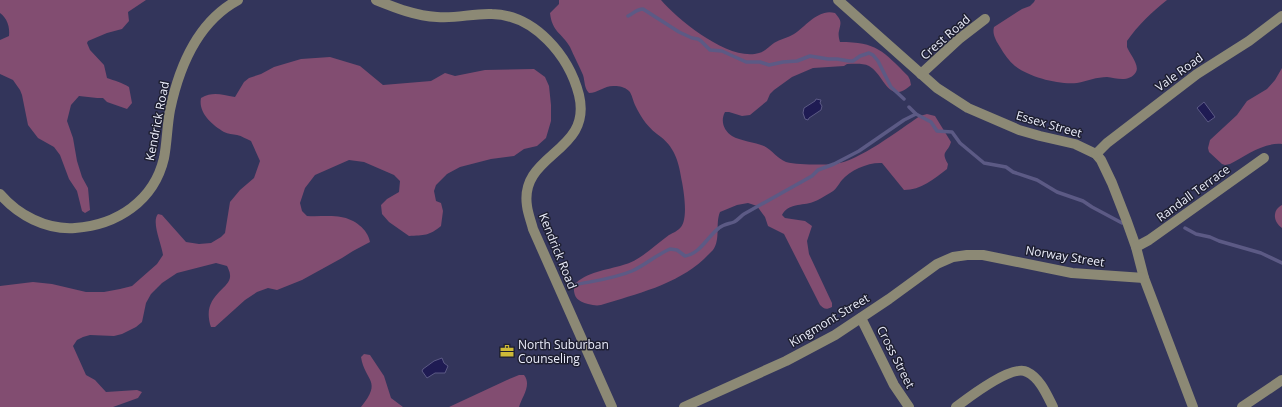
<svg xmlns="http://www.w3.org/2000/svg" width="1282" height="407" font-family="'Open Sans',sans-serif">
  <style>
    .green { fill: #824d71 }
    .water { fill: #1f1b53; stroke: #5c5a85 }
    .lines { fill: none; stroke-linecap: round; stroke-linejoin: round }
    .stream { stroke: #5c5a85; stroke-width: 3.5 }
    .minor { stroke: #8c8975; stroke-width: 10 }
    .labels { text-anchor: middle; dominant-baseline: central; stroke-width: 3; stroke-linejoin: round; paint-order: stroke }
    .street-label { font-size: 12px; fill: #ebedfb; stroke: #1e1f31 }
    .poi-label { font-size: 12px; fill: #ebedfb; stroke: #1e1f31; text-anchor: start }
  </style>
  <rect width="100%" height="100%" fill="#33355b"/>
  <g class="green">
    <path d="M0 0H146L128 12 129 21 122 29 107 33 88 41 87 43 90 50 104 65 107 78C115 81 121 82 129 87L132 103 127 109 107 102 103 98H97L79 96 71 105 67 121 73 138 77 161 82 177 88 188 90 210 85 213 82 211 77 191 69 179 60 155 54 147 38 138 28 125 22 95 20 90 13 80 0 74V40L9 36C10 27 7 18 0 13Z"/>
    <path d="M559 0H661C679 21 730 62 759 53 764 52 770 46 774 43 780 39 788 38 794 34 806 26 819 8 835 13 842 21 841 22 839 31 838 34 839 39 840 42 877 42 883 51 908 76L910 80 911 85C888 106 885 75 869 66 863 63 854 64 847 64L844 66 813 68 792 77 774 90 770 94 767 101 750 115 742 116 729 112H725C720 121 724 131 732 136 740 141 755 142 764 146 772 150 778 159 786 162 798 165 823 165 835 164 859 161 899 130 920 116L927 114 935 116 951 142C948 153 940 151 948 164L947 169C934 179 921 190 904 190L882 163C869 162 850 170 842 180 838 185 836 190 830 193 824 196 819 200 813 202 802 206 788 203 782 215L785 218 805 221 812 226 807 241 809 254 832 303V307C826 310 824 309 820 305L784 234 768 226 765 217 757 206 748 203 737 205 720 212C715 224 721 239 713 250 710 253 707 256 704 259 676 285 636 294 601 305 596 306 593 305 588 304 577 301 573 297 574 285 586 272 607 270 623 265 640 261 655 245 669 235 673 233 679 230 681 227 688 218 684 193 682 182 679 164 676 149 661 137 649 129 641 118 635 105 633 101 632 94 629 91 625 87 619 86 615 86 605 85 598 93 589 93 584 88 585 81 583 75 579 66 574 56 570 47 562 33 552 32 550 13L559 4Z"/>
    <path d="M1035 0H1167C1152 12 1138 25 1127 41 1127 41 1127 47 1127 47 1129 53 1140 65 1136 72 1129 83 1116 78 1107 77 1097 77 1087 81 1077 83 1059 85 1029 77 1015 66 1009 61 1004 54 1000 47 996 41 992 34 994 27L1022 9 1030 6 1034 2Z"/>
    <path d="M330 57 360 66 383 85 431 81 445 73 455 76 485 70 534 69 545 77 549 86 551 105V121L546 138 537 146 524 149 514 156 491 159 460 167 447 174 436 185 434 191 436 201 441 203 443 211 441 226C429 236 424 235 409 236L389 222 382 214 381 205 387 199 399 192 400 181 394 175 364 162 349 160 315 175 305 188 300 203 302 211 307 216C317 217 331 215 341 217 354 219 368 229 370 242L353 251 342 258 302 280 277 290 268 288 257 292 245 300 215 327H211C200 295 232 289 230 275 230 272 228 268 227 266L216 263 177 273 162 283 151 294 146 303 142 322 136 327 122 334 114 336 90 335 83 337 77 340 73 346 86 375 95 380 106 392 137 390 142 392 138 398 113 407H0V286L33 282 52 284 86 292H104L120 289 132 286 157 264 163 255C162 245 151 222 158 214L162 215 186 242 199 244 211 243 221 237 225 233 230 202 240 190 254 178 260 161 251 141C246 139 242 136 237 135 233 134 228 134 224 132 212 125 198 113 201 98 214 91 221 95 235 97L244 82 249 78 261 74 274 67 301 59Z"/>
    <path d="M1282 68V144C1264 142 1245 156 1230 164L1225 165 1222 164 1209 152 1208 148 1210 140 1237 115 1247 101 1267 89 1275 80Z"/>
    <path d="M1282 205V228C1273 222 1272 210 1282 205Z"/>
    <path d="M364 354 370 355 384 376 391 398 403 407H361C383 380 365 382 361 357Z"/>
    <path d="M519 375H524C532 385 522 397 519 407H449L507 380Z"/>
  </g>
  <g class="water">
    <path d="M816 99 821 100 820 103 822 106 821 110 809 118 808 120 805 119 803 113 804 108 815 101Z"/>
    <path d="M1204 102 1215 117 1208 122 1197 108Z"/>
    <path d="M442 358 444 363 448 366 445 373H435L427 378 422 371 423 369 434 361Z"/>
  </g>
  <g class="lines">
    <g class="stream">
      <path d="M628 16C634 13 637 9 643 9L679 32 692 38 698 39 701 41 710 50 722 51 746 62H760L769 65 783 62 797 61 810 56 828 59H837L849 61H853L860 56 869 53 873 55 878 61 891 87 904 99"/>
      <path d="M909 107 916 114 931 122 937 131 952 132 960 143 984 163 1006 167 1013 172 1037 180 1057 192 1083 201 1092 207 1122 223"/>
      <path d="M1185 228 1196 234 1210 237 1219 241 1261 253 1282 263"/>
      <path d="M574 285C593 281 613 279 632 271 645 265 656 255 670 249L677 250 685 256C700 254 708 236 719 228 724 224 729 224 734 222 738 220 741 216 744 214L812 176 818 170 834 164 859 151 904 120 916 114"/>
    </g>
    <g class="minor">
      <path d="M376 0C396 8 416 16 437 17 456 19 473 13 492 14 535 15 569 56 579 95 593 153 519 153 527 206 528 214 531 221 533 229L612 407"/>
      <path d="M838 0 937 88 968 108 1019 130 1040 136 1075 144 1096 154 1101 160 1112 183 1126 219 1136 247 1144 278 1193 407"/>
      <path d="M921 74 959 39 985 19"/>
      <path d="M1096 154 1107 143 1197 74 1249 41 1282 16"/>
      <path d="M0 194C18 215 46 230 75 228 117 225 154 201 164 158 167 143 167 126 170 110 179 67 197 22 238 0"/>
      <path d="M1136 247 1149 240 1264 158"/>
      <path d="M861 318 894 385 909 407"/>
      <path d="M684 407 786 361 835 335 889 299 937 264 953 257 967 255H983L1072 273 1144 278"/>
      <path d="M956 407C968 398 1012 364 1027 372 1040 378 1047 395 1053 407"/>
      <path d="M1242 407 1282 380"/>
    </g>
  </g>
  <defs>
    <g id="office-bare" transform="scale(1.08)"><path d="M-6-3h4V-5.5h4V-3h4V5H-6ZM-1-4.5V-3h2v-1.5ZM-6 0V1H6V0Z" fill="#cdb938" stroke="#1e1f31" stroke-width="2.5" paint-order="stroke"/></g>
  </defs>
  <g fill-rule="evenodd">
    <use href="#office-bare" x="507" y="351"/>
  </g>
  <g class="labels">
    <g class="street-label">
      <text transform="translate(945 37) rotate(-41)">Crest Road</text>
      <text transform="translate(1179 72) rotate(-36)">Vale Road</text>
      <text transform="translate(157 121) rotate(-79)">Kendrick Road</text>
      <text transform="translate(1049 124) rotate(16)">Essex Street</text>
      <text transform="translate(1193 193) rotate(-36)">Randall Terrace</text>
      <text transform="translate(558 251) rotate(68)">Kendrick Road</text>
      <text transform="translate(1065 256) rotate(9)">Norway Street</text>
      <text transform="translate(829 320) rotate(-31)">Kingmont Street</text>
      <text transform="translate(896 357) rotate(63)">Cross Street</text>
    </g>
    <g class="poi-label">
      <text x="518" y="344">North Suburban<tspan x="518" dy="14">Counseling</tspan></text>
    </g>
  </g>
</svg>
